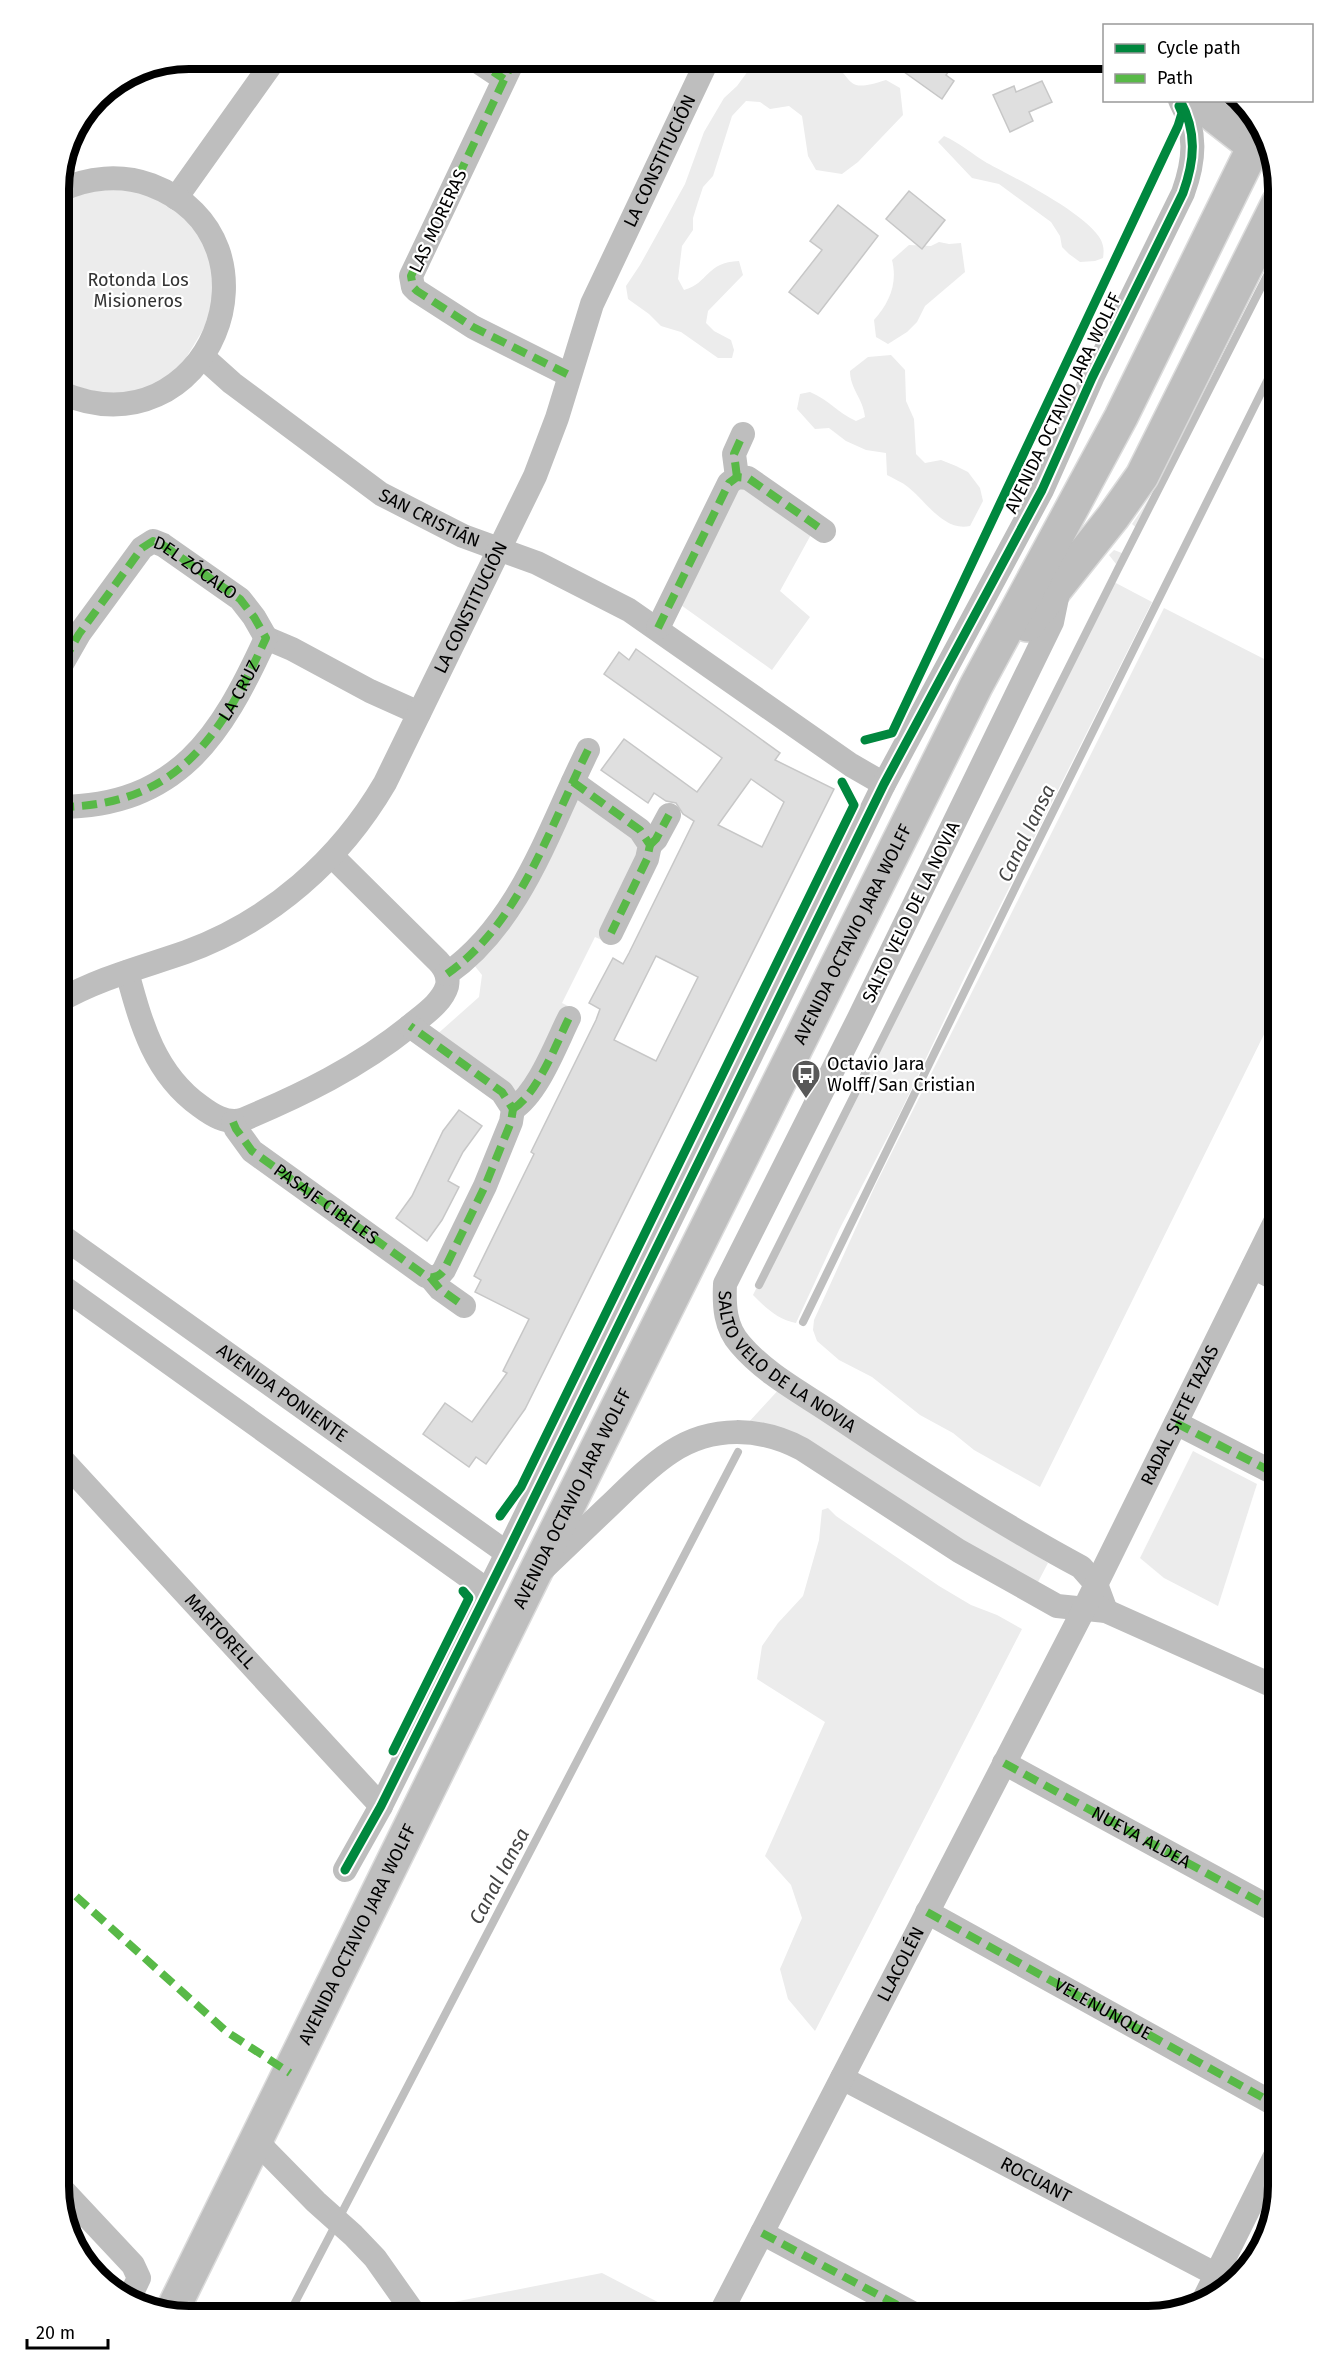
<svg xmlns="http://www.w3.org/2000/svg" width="1337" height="2375" font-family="'Fira Sans',sans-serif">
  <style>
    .green { fill: #ececec }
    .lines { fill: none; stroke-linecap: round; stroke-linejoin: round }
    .stream { stroke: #bfbfbf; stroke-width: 8 }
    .building { fill: #dfdfdf; stroke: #c7c7c7; stroke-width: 1.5; fill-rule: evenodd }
    .primary-casing { stroke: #dbdbdb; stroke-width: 36 }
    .minor { stroke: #bebebe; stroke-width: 24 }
    .primary { stroke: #bebebe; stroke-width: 33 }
    .quiet { stroke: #58b947; stroke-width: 8; stroke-dasharray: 15 8; stroke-linecap: butt }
    .cycleway-casing { stroke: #fff; stroke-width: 13 }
    .cycleway { stroke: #00873e; stroke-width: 9 }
    .labels { text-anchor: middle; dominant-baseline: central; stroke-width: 4.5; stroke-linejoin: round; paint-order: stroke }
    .street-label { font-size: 18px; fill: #000; stroke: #fff }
    .park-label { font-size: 18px; fill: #333; stroke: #fff }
    .poi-label { font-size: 18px; fill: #000; stroke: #fff; text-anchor: start }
    .water-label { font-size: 20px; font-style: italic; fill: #444; stroke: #fff }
    .rim { fill: none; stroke: #000; stroke-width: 8 }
  </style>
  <rect width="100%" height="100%" fill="#fff"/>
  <g class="green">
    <path d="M751 59H791L800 67 813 65 826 59C857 77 841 95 886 80L900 88 903 115 858 162 842 174 816 170 808 156 802 116 789 106 770 109 760 102 746 101 732 116 713 176 703 187 698 202 693 218V230L682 246 678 279 684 290C709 283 706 262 739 261L743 275 708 311 706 323 714 331 731 340 734 350 732 358H718L681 332 661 326 649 314 628 299 626 286 640 265 685 184 704 132 724 98 737 86 748 71Z"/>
    <path d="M944 136C960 143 972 154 987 163 1015 178 1086 213 1101 240 1104 247 1104 251 1103 258L1095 261 1080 262 1069 254 1062 247 1060 236 1051 222 999 184 972 178 938 142Z"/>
    <path d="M90 188 142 190 185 215 210 253 215 310 175 376 121 397 59 383V200Z"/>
    <path d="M939 242 949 244 961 243 965 272 925 306 917 322 907 332 888 344 876 337 874 320C889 303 898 284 892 260L909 245 931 246Z"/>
    <path d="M1278 246V260L1140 531 1132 524C1192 438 1232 339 1278 246Z"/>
    <path d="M891 355 905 370 906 401 914 419 916 454 925 463 941 460 956 466 968 472 980 488 983 501 970 526C944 532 926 501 908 487 902 482 894 479 887 475L886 453 866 450 846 441 829 428 815 429 797 409 800 394 810 392C829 400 838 413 856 421L865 417C863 398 850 389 850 371L868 357Z"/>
    <path d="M739 486 813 531 780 591 810 617 772 670 678 603Z"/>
    <path d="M1114 550 1127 555 1114 582 1152 602 968 970 900 1113 839 1230 796 1323C778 1320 766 1308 753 1295L1072 657 1116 564 1109 555Z"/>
    <path d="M1164 608 1278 666V1006L1040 1487 974 1450 953 1433 920 1415 872 1377 839 1360 817 1341 813 1330 814 1320 875 1186Z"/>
    <path d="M572 790 643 845 604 941 595 937 562 1003 570 1007 522 1097 434 1037 479 997 482 975 470 960Z"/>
    <path d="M782 1386 1048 1563 1038 1582 1018 1579 833 1461 737 1435Z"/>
    <path d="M1193 1451 1257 1484 1218 1606 1164 1578 1140 1558Z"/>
    <path d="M828 1508 836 1516 939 1586 971 1605 997 1615 1022 1629 815 2031 788 1999 780 1969 802 1918 791 1885 765 1856 825 1722 757 1679 762 1646 778 1623 803 1596 819 1540 822 1510Z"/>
    <path d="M602 2273 677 2312 675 2316H429L423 2308Z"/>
  </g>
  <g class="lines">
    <g class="stream">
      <path d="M759 1285 1117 571 1278 254"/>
      <path d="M803 1322 1019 880 1278 359"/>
      <path d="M288 2316 738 1452"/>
    </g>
  </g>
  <g class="building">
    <path d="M886 59H939L951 68 946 75 954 81 942 99Z"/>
    <path d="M1042 81 1052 102 1029 112 1033 121 1010 132 993 95 1014 86 1016 92Z"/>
    <path d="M909 191 945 220 922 249 886 219Z"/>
    <path d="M838 205 878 236 818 314 789 292 822 250 810 241Z"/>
    <path d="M636 649 780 753 775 760 834 789 525 1409 486 1464 476 1457 469 1467 423 1434 445 1403 472 1422 507 1373 503 1371 529 1319 475 1292 481 1280 474 1276 534 1154 531 1152 596 1020 600 1009 589 1003 613 958 623 964 629 953 694 821 683 814 676 803 666 801 654 793 648 803 601 770 624 739 697 792 722 758 604 674 619 652 629 660ZM751 779 784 802 762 847 718 825ZM656 956 698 977 656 1061 614 1040Z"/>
    <path d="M459 1110 482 1126 463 1152 448 1181 459 1187 442 1220 427 1241 396 1218 412 1196 443 1131Z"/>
  </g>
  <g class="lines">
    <g class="primary-casing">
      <g id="primary">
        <path d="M1194 100 1253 146"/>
        <path d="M1027 625 1113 517 1142 476 1278 203"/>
        <path id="s10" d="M171 2313 532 1579 976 686 1121 417 1262 130"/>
      </g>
    </g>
    <g class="minor">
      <path d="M474 59 504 79"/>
      <path d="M514 59 411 276 413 287 417 291 473 327 569 375"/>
      <path d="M176 198 275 59"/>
      <path id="s1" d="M203 357 232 383 381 494 463 536 537 563 629 610 851 765 884 784"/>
      <path d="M59 392C209 458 293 239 151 185 121 174 88 177 59 191"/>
      <path d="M737 477 734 454 743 434"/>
      <path id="s2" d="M1059 588 1052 622 859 1018 725 1284C724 1306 725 1327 740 1344 766 1375 806 1395 839 1418 918 1471 997 1522 1081 1567L1096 1584 1106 1611"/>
      <path d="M658 628 729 483 737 477 748 478 824 531"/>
      <path d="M266 638 292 649 370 691 419 713"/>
      <path id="s3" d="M59 669 79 634 142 548 153 541 163 545 240 599 254 617 266 638"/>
      <path d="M573 782 640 830 650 845 647 859 611 933"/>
      <path d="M59 807C178 806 221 736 266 638"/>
      <path d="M650 845 656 839 669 815"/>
      <path d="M127 972C141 1023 154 1073 200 1106 212 1115 226 1124 242 1120 302 1095 359 1067 410 1026 423 1015 442 1003 447 986 449 976 445 968 438 961L332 856"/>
      <path d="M447 974C521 922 549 828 588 750"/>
      <path id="s4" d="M59 1001C99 978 143 967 186 952 271 921 340 860 385 783L535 476 557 418 592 304 708 59"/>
      <path d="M513 1109C538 1093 556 1044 569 1018"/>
      <path id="s5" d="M233 1122 236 1129 252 1151 426 1276C434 1279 439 1277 444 1270L485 1186 511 1122 513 1109 502 1092 410 1026"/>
      <path id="s6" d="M59 1234 507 1553"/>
      <path d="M1253 1267 1278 1280"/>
      <path d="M430 1277 440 1289 464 1306"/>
      <path d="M59 1284 487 1590"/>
      <path d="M1176 1423 1278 1475"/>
      <path id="s7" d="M59 1456 381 1806"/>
      <path d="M543 1569C565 1548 587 1527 609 1506 629 1487 648 1467 671 1452 712 1425 761 1427 802 1449L959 1551 1057 1606 1106 1611 1278 1688"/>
      <path d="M1004 1763 1278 1912"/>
      <path d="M345 1870 381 1806 507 1553 884 784 1042 490 1092 378 1183 193C1195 160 1197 132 1180 100"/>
      <path d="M927 1912 1278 2106"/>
      <path id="s8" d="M842 2078 1217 2275 1232 2279"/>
      <path d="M257 2142 316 2202 353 2235 375 2258 416 2316"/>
      <path d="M59 2186 133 2265 139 2278 129 2299"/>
      <path d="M762 2233 918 2316"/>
      <path d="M1202 2303 1278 2150"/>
      <path id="s9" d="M719 2316 1082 1613 1278 1216"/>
    </g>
    <use href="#primary" class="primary"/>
    <g class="quiet">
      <path d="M474 59 504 79"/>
      <path d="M514 59 411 276 413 287 417 291 473 327 569 375"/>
      <path d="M737 477 734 454 743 434"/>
      <path d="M658 628 729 483 737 477 748 478 824 531"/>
      <path d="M573 782 640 830 650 845 647 859 611 933"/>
      <path id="s11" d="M59 807C178 806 221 736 266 638L254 617 240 599 163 545 153 541 142 548 79 634 59 669"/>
      <path d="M650 845 656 839 669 815"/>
      <path d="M447 974C521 922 549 828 588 750"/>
      <path d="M513 1109C538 1093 556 1044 569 1018"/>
      <path d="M233 1122 236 1129 252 1151 426 1276C434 1279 439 1277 444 1270L485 1186 511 1122 513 1109 502 1092 410 1026"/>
      <path d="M430 1277 440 1289 464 1306"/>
      <path d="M1176 1423 1278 1475"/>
      <path id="s12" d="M1004 1763 1278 1912"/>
      <path d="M59 1881 227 2032 290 2073"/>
      <path id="s13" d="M927 1912 1278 2106"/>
      <path d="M762 2233 918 2316"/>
    </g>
    <g class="cycleway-casing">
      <g id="cycleway">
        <path d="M865 740 892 733 1178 126 1182 113 1179 106"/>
        <path d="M500 1516 521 1487 854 805 842 782"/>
        <path d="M393 1751 469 1598 463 1591"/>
        <path d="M345 1870 381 1806 507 1553 884 784 1042 490 1092 378 1183 193C1195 160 1197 132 1180 100"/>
      </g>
    </g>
    <use href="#cycleway" class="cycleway"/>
  </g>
  <defs>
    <g id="bus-pin" transform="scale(1.5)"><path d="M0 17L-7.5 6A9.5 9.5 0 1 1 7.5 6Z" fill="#595959" stroke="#fff"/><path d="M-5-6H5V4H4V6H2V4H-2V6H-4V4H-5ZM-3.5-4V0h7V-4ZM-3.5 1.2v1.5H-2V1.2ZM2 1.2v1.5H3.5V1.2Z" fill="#fff"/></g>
  </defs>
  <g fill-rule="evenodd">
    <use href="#bus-pin" x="806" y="1074"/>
  </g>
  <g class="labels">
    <g class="street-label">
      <text stroke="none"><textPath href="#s4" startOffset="1084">LA CONSTITUCIÓN</textPath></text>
      <text transform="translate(438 221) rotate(-65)">LAS MORERAS</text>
      <text transform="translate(1063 403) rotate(-64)">AVENIDA OCTAVIO JARA WOLFF</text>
      <text stroke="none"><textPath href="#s1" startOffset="279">SAN CRISTIÁN</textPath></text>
      <text stroke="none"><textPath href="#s3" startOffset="210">DEL ZÓCALO</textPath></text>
      <text stroke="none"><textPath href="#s4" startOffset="598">LA CONSTITUCIÓN</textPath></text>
      <text stroke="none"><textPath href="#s11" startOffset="228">LA CRUZ</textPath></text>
      <text transform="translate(911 912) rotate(-64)">SALTO VELO DE LA NOVIA</text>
      <text stroke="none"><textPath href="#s10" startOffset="1538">AVENIDA OCTAVIO JARA WOLFF</textPath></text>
      <text stroke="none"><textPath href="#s5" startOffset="126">PASAJE CIBELES</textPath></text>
      <text stroke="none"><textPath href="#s2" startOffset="879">SALTO VELO DE LA NOVIA</textPath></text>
      <text stroke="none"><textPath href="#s6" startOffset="274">AVENIDA PONIENTE</textPath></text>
      <text stroke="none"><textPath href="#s9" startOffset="1012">RADAL SIETE TAZAS</textPath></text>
      <text stroke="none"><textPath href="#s10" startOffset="908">AVENIDA OCTAVIO JARA WOLFF</textPath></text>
      <text stroke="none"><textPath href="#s7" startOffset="238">MARTORELL</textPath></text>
      <text stroke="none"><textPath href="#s12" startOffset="156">NUEVA ALDEA</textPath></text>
      <text stroke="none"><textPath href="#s10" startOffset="422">AVENIDA OCTAVIO JARA WOLFF</textPath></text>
      <text stroke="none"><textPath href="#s9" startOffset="396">LLACOLÉN</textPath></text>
      <text stroke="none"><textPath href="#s13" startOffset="201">VELENUNQUE</textPath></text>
      <text stroke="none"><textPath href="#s8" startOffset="219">ROCUANT</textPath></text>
    </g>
    <g class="park-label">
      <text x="138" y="280">Rotonda Los<tspan x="138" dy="21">Misioneros</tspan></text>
    </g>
    <g class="poi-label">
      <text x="827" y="1064">Octavio Jara<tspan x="827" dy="21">Wolff/San Cristian</tspan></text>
    </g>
    <g class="water-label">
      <text transform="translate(1026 833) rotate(-64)">Canal Iansa</text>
      <text transform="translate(499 1876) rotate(-62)">Canal Iansa</text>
    </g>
  </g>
  <path d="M0 0H1337V2375H0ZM189 69H1148A120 120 0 0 1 1268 189V2186A120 120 0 0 1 1148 2306H189A120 120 0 0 1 69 2186V189A120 120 0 0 1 189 69Z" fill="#fff" fill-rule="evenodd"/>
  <path class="rim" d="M189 69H1148A120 120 0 0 1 1268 189V2186A120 120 0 0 1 1148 2306H189A120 120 0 0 1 69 2186V189A120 120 0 0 1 189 69Z"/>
  <rect x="1103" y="24" width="210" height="78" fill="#ffffff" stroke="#999999" stroke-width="1.5"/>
  <rect x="1115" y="44" width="30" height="9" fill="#00873e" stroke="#999999" stroke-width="1.5"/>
  <text x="1157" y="54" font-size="18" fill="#000000">Cycle path</text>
  <rect x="1115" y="74" width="30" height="9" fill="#58b947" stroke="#999999" stroke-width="1.5"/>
  <text x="1157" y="84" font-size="18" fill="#000000">Path</text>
  <path d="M27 2339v9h81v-9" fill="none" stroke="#000000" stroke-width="3"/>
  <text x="36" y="2339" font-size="18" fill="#000000" stroke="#ffffff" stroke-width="4.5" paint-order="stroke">20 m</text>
</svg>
